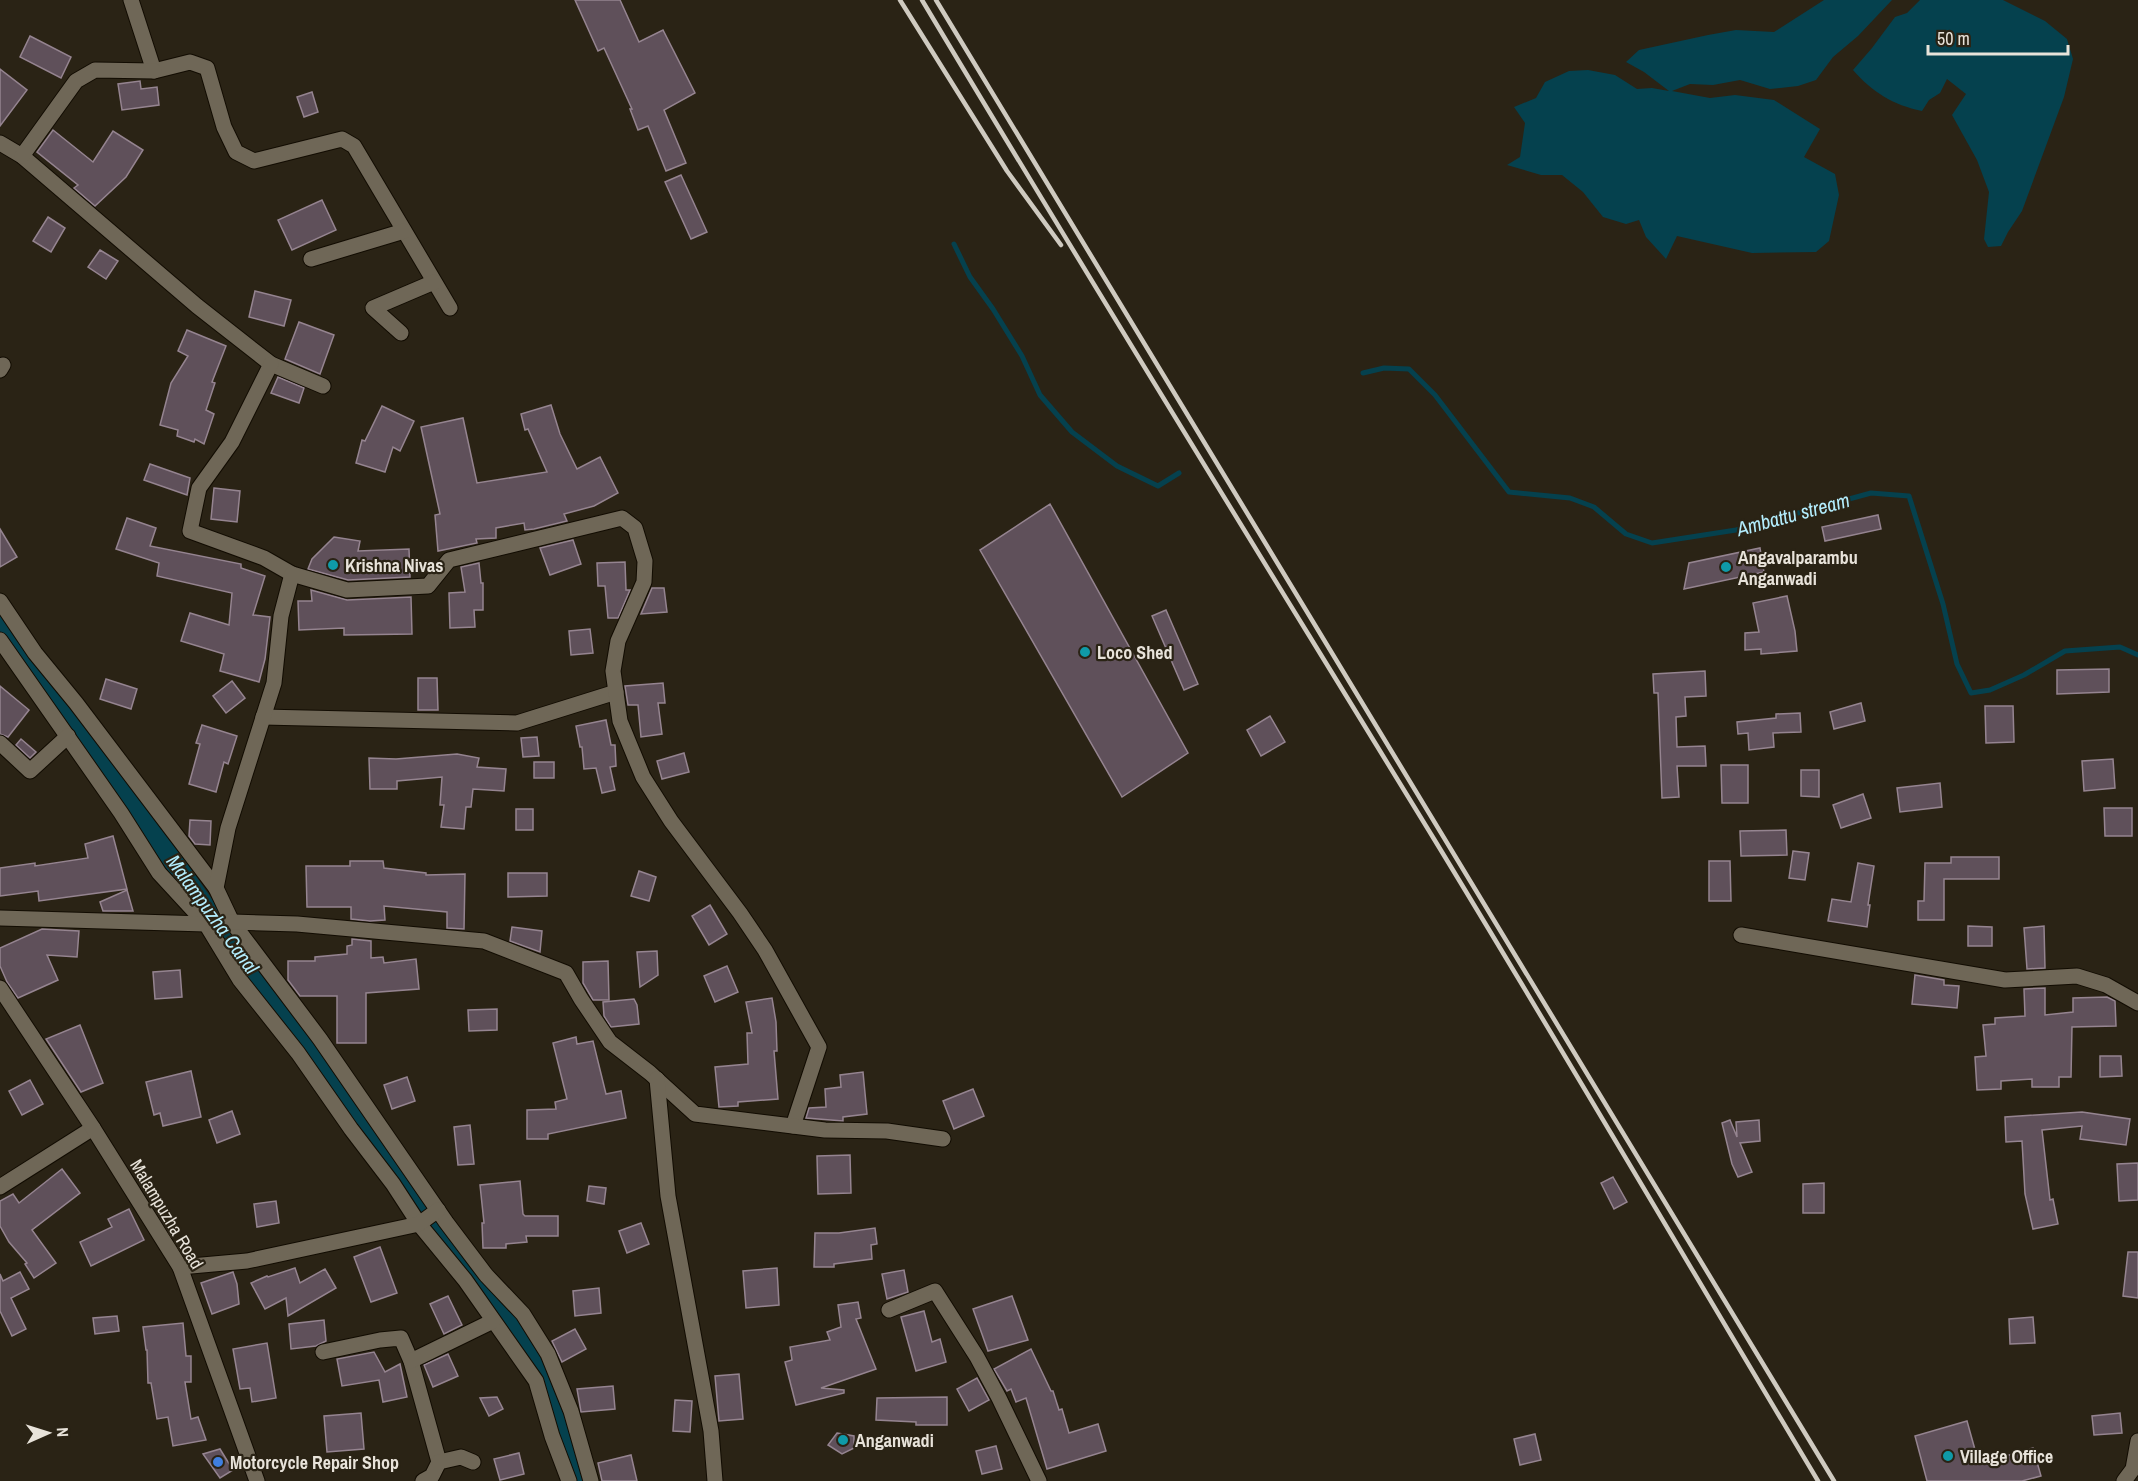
<svg xmlns="http://www.w3.org/2000/svg" width="2138" height="1481" font-family="'Archivo Narrow',sans-serif">
  <style>
    .water { fill: #05414e }
    .lines { fill: none; stroke-linecap: round; stroke-linejoin: round }
    .stream { stroke: #05414e; stroke-width: 5 }
    .canal { stroke: #05414e; stroke-width: 20 }
    .building { fill: #5f505a; stroke: #958490; stroke-width: 1.5 }
    .minor-casing { stroke: #120c02; stroke-width: 17 }
    .secondary-casing { stroke: #120c02; stroke-width: 17 }
    .minor { stroke: #6f6757; stroke-width: 15 }
    .secondary { stroke: #6f6757; stroke-width: 15 }
    .rail { stroke: #cfcac0; stroke-width: 4.5 }
    .culture-dot { fill: #0f9aa8; stroke: #2a2315; stroke-width: 2 }
    .shop-dot { fill: #3f7fe0; stroke: #2a2315; stroke-width: 2 }
    .labels { text-anchor: middle; dominant-baseline: central; stroke-width: 4.5; stroke-linejoin: round; paint-order: stroke }
    .poi-label { font-size: 18px; font-weight: bold; fill: #e8e3da; stroke: #2a2315; text-anchor: start }
    .street-label { font-size: 18px; fill: #e8e3da; stroke: #2a2315 }
    .water-label { font-size: 20px; font-style: italic; fill: #b3edfd; stroke: #2a2315 }
  </style>
  <rect width="100%" height="100%" fill="#2a2315"/>
  <g class="water">
    <path d="M1824 0H1892L1858 36 1833 57 1816 80 1798 86 1770 89 1740 80 1713 85 1690 84 1672 91 1710 98 1735 95 1774 100 1820 129 1804 157 1835 174 1839 195 1829 241 1816 252 1752 253 1677 236 1666 259 1646 237 1639 220 1626 224 1603 217 1583 192 1562 175H1541L1507 165 1520 157 1525 123 1514 107 1536 98 1545 82 1569 71 1588 70 1615 75 1637 89 1652 88 1669 91 1644 72 1626 62 1639 50 1708 35 1736 30 1774 32Z"/>
    <path d="M1920 0H2003L2045 21 2067 39 2073 59 2064 97 2022 211 2008 232 2001 246 1988 247 1984 239 1989 192 1977 160 1952 115 1966 94 1947 79 1940 93 1929 100 1922 111C1893 105 1872 92 1853 70L1872 48 1895 17 1907 13Z"/>
  </g>
  <g class="lines">
    <g class="stream">
      <path d="M954 244 970 277 993 309 1022 356 1040 395 1072 432 1117 466 1158 486 1179 473"/>
      <path d="M1363 373 1384 368 1409 369 1435 395 1509 492 1570 498 1594 507 1626 534 1652 543 1736 530 1871 493 1909 496 1943 604 1957 664 1971 693 1990 690 2024 675 2065 651 2120 647 2138 655"/>
    </g>
    <g class="canal">
      <path d="M0 625 88 738 233 947 297 1032 378 1148 422 1206"/>
      <path d="M439 1228 487 1288 523 1340 554 1395 581 1481"/>
    </g>
  </g>
  <g class="building">
    <path d="M575 0H620L639 42 663 30 695 93 664 110 686 163 666 171 648 126 638 130 630 109H632L604 48 598 51Z"/>
    <path d="M30 36 71 57 61 78 20 57Z"/>
    <path d="M0 69 27 90 0 126Z"/>
    <path d="M140 81 141 89 157 87 159 105 122 110 118 84Z"/>
    <path d="M312 92 318 112 304 117 297 97Z"/>
    <path d="M53 130 93 162 113 131 143 150 126 177 95 206 74 188 78 185 37 152Z"/>
    <path d="M681 175 707 232 691 239 665 182Z"/>
    <path d="M322 200 336 230 292 250 278 220Z"/>
    <path d="M48 217 65 228 51 252 33 241Z"/>
    <path d="M100 250 118 261 106 279 88 267Z"/>
    <path d="M255 291 291 300 284 326 249 317Z"/>
    <path d="M299 322 334 335 320 374 285 359Z"/>
    <path d="M187 330 226 346 212 382 215 383 206 410 214 414 204 444 195 439 194 442 177 436 178 430 160 425 171 383 188 356 178 351Z"/>
    <path d="M278 377 304 388 299 403 271 393Z"/>
    <path d="M551 405 560 434 577 469 600 457 618 493 594 506 564 514 567 521 534 529 525 530 524 523 496 528V538L476 539 477 543 438 551 435 515 440 514 421 427 463 418 477 483 547 472 528 429 525 430 521 414Z"/>
    <path d="M382 406 414 421 400 451 393 447 385 472 356 463 362 440 365 441Z"/>
    <path d="M150 464 190 478 187 495 144 480Z"/>
    <path d="M214 488 240 491 237 522 211 519Z"/>
    <path d="M1050 504 1188 753 1122 797 980 550Z"/>
    <path d="M1878 515 1881 529 1825 541 1822 527Z"/>
    <path d="M127 518 156 528 150 546 241 564V568L265 576 253 615 270 617 265 659 259 682 220 671 224 654 181 641 190 613 229 625 232 593 157 576 159 563 116 549Z"/>
    <path d="M0 529 17 557 0 567Z"/>
    <path d="M334 537 360 541 358 551 409 549 410 577 348 580 308 569 312 559Z"/>
    <path d="M573 540 581 564 550 575 540 548Z"/>
    <path d="M1760 548 1764 572 1684 589 1689 563Z"/>
    <path d="M625 562 626 590H630L618 618H608L605 586H598L597 563Z"/>
    <path d="M479 563 481 583H483V610H474L475 627 450 628 449 593 465 592 461 567Z"/>
    <path d="M652 588H664L667 612 641 614Z"/>
    <path d="M311 590 347 600 411 597 412 634 344 635V628L299 630 298 601H312Z"/>
    <path d="M1787 596 1795 631 1797 651 1761 654V649L1745 650V633L1759 632 1753 603Z"/>
    <path d="M1166 610 1198 684 1184 690 1152 616Z"/>
    <path d="M590 629 593 653 571 655 569 631Z"/>
    <path d="M2109 669V692L2057 694V670Z"/>
    <path d="M1705 671 1706 696 1685 697 1686 716 1676 717 1677 747 1705 746 1706 766H1677L1679 797 1662 798 1658 693H1654L1653 674Z"/>
    <path d="M418 678H437L438 710H418Z"/>
    <path d="M106 679 137 689 131 709 100 699Z"/>
    <path d="M232 681 245 698 226 713 213 696Z"/>
    <path d="M663 683 665 703H658L662 734 641 737 638 705H628L625 686Z"/>
    <path d="M0 686 29 710 8 737 0 734Z"/>
    <path d="M1861 703 1865 721 1834 729 1830 712Z"/>
    <path d="M1985 706H2013L2014 742 1986 743Z"/>
    <path d="M1800 713 1801 732 1773 733 1774 747 1749 750 1748 733 1738 734 1737 722 1776 718V714Z"/>
    <path d="M1270 716 1285 742 1261 756 1247 730Z"/>
    <path d="M606 720 611 745H615L616 766 610 767 615 790 602 793 596 768 584 769 582 747H580L576 726Z"/>
    <path d="M202 725 237 736 228 764 224 762 216 792 189 784 200 744 196 743Z"/>
    <path d="M537 737 539 756 523 757 521 738Z"/>
    <path d="M21 739 36 752 30 758 16 745Z"/>
    <path d="M684 753 689 772 662 779 657 761Z"/>
    <path d="M457 754 479 758 477 767 506 769 504 791 473 789 471 807H466L464 829 441 827 444 805H440L442 777 397 781V789H370L369 758 396 759Z"/>
    <path d="M2113 759 2115 788 2084 791 2082 761Z"/>
    <rect x="534" y="762" width="20" height="16"/>
    <path d="M1721 765H1748V803H1722Z"/>
    <path d="M1801 770H1819V797L1801 796Z"/>
    <path d="M1940 783 1942 807 1900 812 1897 788Z"/>
    <path d="M1863 794 1871 818 1841 828 1833 805Z"/>
    <path d="M2104 808H2132V836H2105Z"/>
    <rect x="516" y="809" width="17" height="21"/>
    <path d="M190 820 211 821 210 845 195 844 189 836Z"/>
    <path d="M1786 830 1787 855 1741 856 1740 831Z"/>
    <path d="M113 836 127 889 39 901 38 891 0 896V868L35 863V866L88 858 85 844Z"/>
    <path d="M1793 851 1809 853 1805 880 1789 878Z"/>
    <path d="M1951 857H1999V879H1944V920H1918V901H1924L1925 863H1951Z"/>
    <path d="M350 861H383L384 868 426 873V875L465 874 464 929 447 928V912L384 906 385 920 370 921 351 919V907H307L306 866H350Z"/>
    <path d="M1709 861H1730L1731 901H1709Z"/>
    <path d="M1858 863 1874 866 1868 905H1870L1867 927 1828 921 1832 899 1851 902Z"/>
    <path d="M639 871 656 877 649 901 631 896Z"/>
    <path d="M508 873H547V896L508 897Z"/>
    <path d="M127 890 133 911H103L100 902Z"/>
    <path d="M710 905 727 934 709 945 692 916Z"/>
    <path d="M1968 926 1992 927V946H1968Z"/>
    <path d="M2044 926 2045 968 2027 969 2024 928Z"/>
    <path d="M512 927 542 931 540 952 510 941Z"/>
    <path d="M42 929 79 931 77 957 47 955 58 980 18 998 7 982 0 966V948Z"/>
    <path d="M352 939 371 941V958L383 957 384 963 416 959 419 989 366 993V1043H337V996H300L288 980V961H315V957L347 954V946L352 945Z"/>
    <path d="M657 951 658 975 640 987 637 952Z"/>
    <path d="M608 961 609 1000H593L583 983V962Z"/>
    <path d="M727 966 738 992 715 1002 704 976Z"/>
    <path d="M180 970 182 997 155 999 153 972Z"/>
    <path d="M1915 975 1944 980V985L1959 986 1957 1008 1912 1004Z"/>
    <path d="M2045 988V1015L2073 1012V998L2107 997 2115 1001 2116 1026 2072 1027 2071 1077H2059V1087H2032V1079L2001 1081V1089L1977 1090 1975 1057 1986 1056 1983 1025 1995 1024V1018L2025 1016 2024 989Z"/>
    <path d="M772 998 776 1022 777 1051H774L778 1099 738 1102V1106L719 1107 715 1067 748 1064 747 1033H752L746 1002Z"/>
    <path d="M634 999 637 1005 639 1024 611 1027 604 1016 603 1002Z"/>
    <path d="M497 1009V1030L469 1031 468 1010Z"/>
    <path d="M80 1025 103 1083 81 1092 46 1039Z"/>
    <path d="M576 1037 577 1044 593 1041 606 1094 621 1091 626 1118 548 1134V1139H527V1110L556 1109 555 1102 567 1099 553 1043Z"/>
    <path d="M2100 1056H2121L2122 1076 2100 1077Z"/>
    <path d="M191 1071 201 1117 163 1126 160 1113 154 1115 146 1082Z"/>
    <path d="M863 1072 867 1114 843 1117V1121L806 1118 809 1108 826 1107 825 1089 841 1087 840 1075Z"/>
    <path d="M407 1077 415 1101 392 1109 384 1085Z"/>
    <path d="M30 1080 43 1104 22 1115 9 1091Z"/>
    <path d="M973 1089 984 1116 954 1129 943 1101Z"/>
    <path d="M232 1111 240 1134 217 1143 209 1120Z"/>
    <path d="M2082 1112 2130 1119 2126 1145 2080 1139 2082 1126 2042 1130 2050 1200 2053 1199 2058 1224 2033 1229 2025 1194 2022 1141 2006 1142 2005 1117Z"/>
    <path d="M1730 1120 1737 1137 1736 1122 1759 1120 1760 1141 1740 1143 1752 1172 1738 1177 1732 1164 1722 1123Z"/>
    <path d="M470 1125 474 1164 458 1165 454 1127Z"/>
    <path d="M850 1155 851 1193 818 1194 817 1156Z"/>
    <path d="M2138 1163V1200L2119 1201 2117 1164Z"/>
    <path d="M62 1169 80 1193 32 1230 56 1263 34 1278 25 1264 27 1263 9 1242 0 1226V1201L13 1194 19 1203Z"/>
    <path d="M1613 1177 1627 1202 1614 1209 1601 1183Z"/>
    <path d="M520 1181 523 1214 525 1216H558V1236H526L527 1242 506 1244V1248H483L482 1223H484L480 1185Z"/>
    <path d="M1824 1183V1213H1803V1184Z"/>
    <path d="M589 1186 606 1188 604 1204 587 1201Z"/>
    <path d="M276 1201 279 1223 257 1227 254 1204Z"/>
    <path d="M129 1209 144 1240 91 1266 80 1242 112 1227 108 1219Z"/>
    <path d="M641 1223 649 1244 627 1253 619 1231Z"/>
    <path d="M875 1228 877 1244 871 1245 872 1259 834 1264V1267H814L815 1233H839Z"/>
    <path d="M380 1247 397 1293 371 1302 354 1257Z"/>
    <path d="M2128 1252H2138V1298L2123 1296Z"/>
    <path d="M295 1268 300 1283 325 1269 336 1288 288 1316 286 1298 265 1309 251 1283 267 1276 268 1277Z"/>
    <path d="M777 1268 779 1305 746 1308 743 1271Z"/>
    <path d="M904 1270 908 1292 887 1299 882 1274Z"/>
    <path d="M20 1272 29 1289 11 1298 26 1329 12 1336 0 1311V1274L3 1281Z"/>
    <path d="M233 1272 237 1284 239 1304 212 1314 201 1283Z"/>
    <path d="M599 1288 601 1313 575 1316 573 1291Z"/>
    <path d="M448 1296 462 1325 444 1334 430 1304Z"/>
    <path d="M1012 1296 1028 1340 988 1351 973 1309Z"/>
    <path d="M858 1302 861 1318 856 1319 876 1369 821 1388 844 1390V1393L796 1405 785 1362 792 1360 790 1347 830 1340 827 1332 841 1327 838 1305Z"/>
    <path d="M924 1311 932 1342 940 1339 946 1362 916 1371 901 1317Z"/>
    <path d="M117 1316 119 1331 95 1334 93 1318Z"/>
    <path d="M2033 1317 2035 1343 2010 1344 2009 1319Z"/>
    <path d="M324 1320 326 1341 316 1346 291 1349 289 1324Z"/>
    <path d="M183 1323 186 1356H191V1382H185L191 1419 198 1417 206 1440 173 1446 168 1417 157 1419 151 1383H148L147 1350H146L143 1327Z"/>
    <path d="M575 1329 586 1349 562 1362 552 1341Z"/>
    <path d="M267 1343 276 1398 252 1402 250 1388 240 1389 233 1349Z"/>
    <path d="M1031 1349 1051 1391H1053L1059 1410 1062 1409 1069 1433 1098 1424 1106 1451 1047 1469 1026 1398 1016 1402 1011 1389 1007 1391 994 1369Z"/>
    <path d="M374 1352 385 1372 400 1364 407 1397 383 1402 379 1380 342 1386 337 1359Z"/>
    <path d="M448 1354 458 1376 433 1387 424 1365Z"/>
    <path d="M739 1374 743 1419 719 1421 715 1376Z"/>
    <path d="M977 1378 989 1400 969 1411 957 1389Z"/>
    <path d="M613 1386 615 1409 581 1412 577 1389Z"/>
    <path d="M497 1397 503 1409 489 1416 480 1398Z"/>
    <path d="M947 1397V1425H916V1422L876 1420 877 1398Z"/>
    <path d="M675 1400 692 1401 690 1432 673 1431Z"/>
    <path d="M361 1413 364 1449 327 1452 324 1416Z"/>
    <path d="M2120 1413 2122 1433 2094 1435 2092 1416Z"/>
    <path d="M1967 1421 1979 1464 2033 1448 2041 1476 2022 1481H1927L1915 1436Z"/>
    <path d="M837 1433 854 1436V1448L842 1454 828 1445Z"/>
    <path d="M1535 1434 1541 1460 1520 1465 1514 1439Z"/>
    <path d="M996 1446 1002 1469 982 1474 976 1451Z"/>
    <path d="M220 1449 233 1470 220 1478 203 1454Z"/>
    <path d="M519 1453 524 1474 500 1480 494 1459Z"/>
    <path d="M631 1455 637 1481H602L598 1463Z"/>
  </g>
  <g class="lines">
    <g class="minor-casing">
      <g id="minor">
        <path d="M131 0 154 71 190 62 207 68 224 127 236 152 254 161 342 139 354 146 450 308"/>
        <path d="M0 143 22 156 197 306 271 364 323 386"/>
        <path d="M22 156 76 81 95 70 154 71"/>
        <path d="M311 259 404 231"/>
        <path d="M401 333 373 308 434 282"/>
        <path d="M271 364 232 442 199 488 190 531 264 558 292 574"/>
        <path d="M0 370 3 365"/>
        <path d="M0 601 35 653 76 703 216 888 232 922 320 1039 446 1222 486 1275 523 1314 548 1354 571 1411 591 1481"/>
        <path d="M0 640 121 813 159 873 206 924 240 980 298 1053 351 1129 393 1184 419 1224 465 1280 536 1381 552 1436 569 1481"/>
        <path d="M263 717 517 723 616 692"/>
        <path d="M0 743 30 771 68 736"/>
        <path d="M216 888 228 828 274 683 281 616 292 574 347 590 428 586 449 560 622 518 635 528 645 561 644 582 618 641 613 671 620 721 643 777 671 821 740 913 765 950 819 1047 793 1126"/>
        <path d="M0 918 206 924 232 922 297 924 484 941 566 973 581 999 610 1042 650 1073 695 1114 825 1130 887 1131 943 1139"/>
        <path d="M1741 935 2005 980 2077 976 2106 985 2138 1003"/>
        <path d="M657 1079 668 1196 711 1431 715 1481"/>
        <path d="M0 1187 93 1128"/>
        <path d="M180 1267 247 1261 419 1224 438 1210"/>
        <path d="M889 1310 935 1291 977 1357 999 1398 1039 1481"/>
        <path d="M323 1352 380 1340 401 1338 411 1361 439 1462"/>
        <path d="M411 1361 493 1321"/>
        <path d="M423 1481 432 1476 439 1462 461 1457 473 1462"/>
        <path d="M2124 1481 2133 1469 2138 1441"/>
      </g>
    </g>
    <g class="secondary-casing">
      <path id="secondary" d="M0 988 93 1128 180 1267 257 1481"/>
    </g>
    <use href="#minor" class="minor"/>
    <use href="#secondary" class="secondary"/>
    <g class="rail">
      <path d="M900 0 1007 171 1061 245"/>
      <path d="M922 0C1090 281 1263 560 1434 839 1564 1052 1690 1267 1818 1481"/>
      <path d="M936 0 1834 1481"/>
    </g>
  </g>
  <g class="culture-dot">
    <circle cx="333" cy="565" r="6"/>
    <circle cx="1726" cy="567" r="6"/>
    <circle cx="1085" cy="652" r="6"/>
    <circle cx="843" cy="1440" r="6"/>
    <circle cx="1948" cy="1456" r="6"/>
  </g>
  <circle class="shop-dot" cx="218" cy="1462" r="6"/>
  <g class="labels">
    <g class="poi-label">
      <text x="1738" y="557">Angavalparambu<tspan x="1738" dy="21">Anganwadi</tspan></text>
      <text x="345" y="565">Krishna Nivas</text>
      <text x="1097" y="652">Loco Shed</text>
      <text x="855" y="1440">Anganwadi</text>
      <text x="1960" y="1456">Village Office</text>
      <text x="230" y="1462">Motorcycle Repair Shop</text>
    </g>
    <g class="street-label">
      <text transform="translate(167 1214) rotate(59)">Malampuzha Road</text>
    </g>
    <g class="water-label">
      <text transform="translate(1793 514) rotate(-15)">Ambattu stream</text>
      <text transform="translate(213 914) rotate(54)">Malampuzha Canal</text>
    </g>
  </g>
  <g transform="translate(48 1433) rotate(87)" stroke="#2a2315" stroke-width="4.5" paint-order="stroke">
  <path d="M0-4.5L10 22L0 15L-10 22Z" fill="#e8e3da"/>
  <text y="-9" font-size="16" font-weight="bold" text-anchor="middle" fill="#e8e3da">N</text>
  </g>
  <path d="M1928 45v9h140v-9" fill="none" stroke="#e8e3da" stroke-width="3"/>
  <text x="1937" y="45" font-size="18" fill="#e8e3da" stroke="#2a2315" stroke-width="4.5" paint-order="stroke">50 m</text>
</svg>
